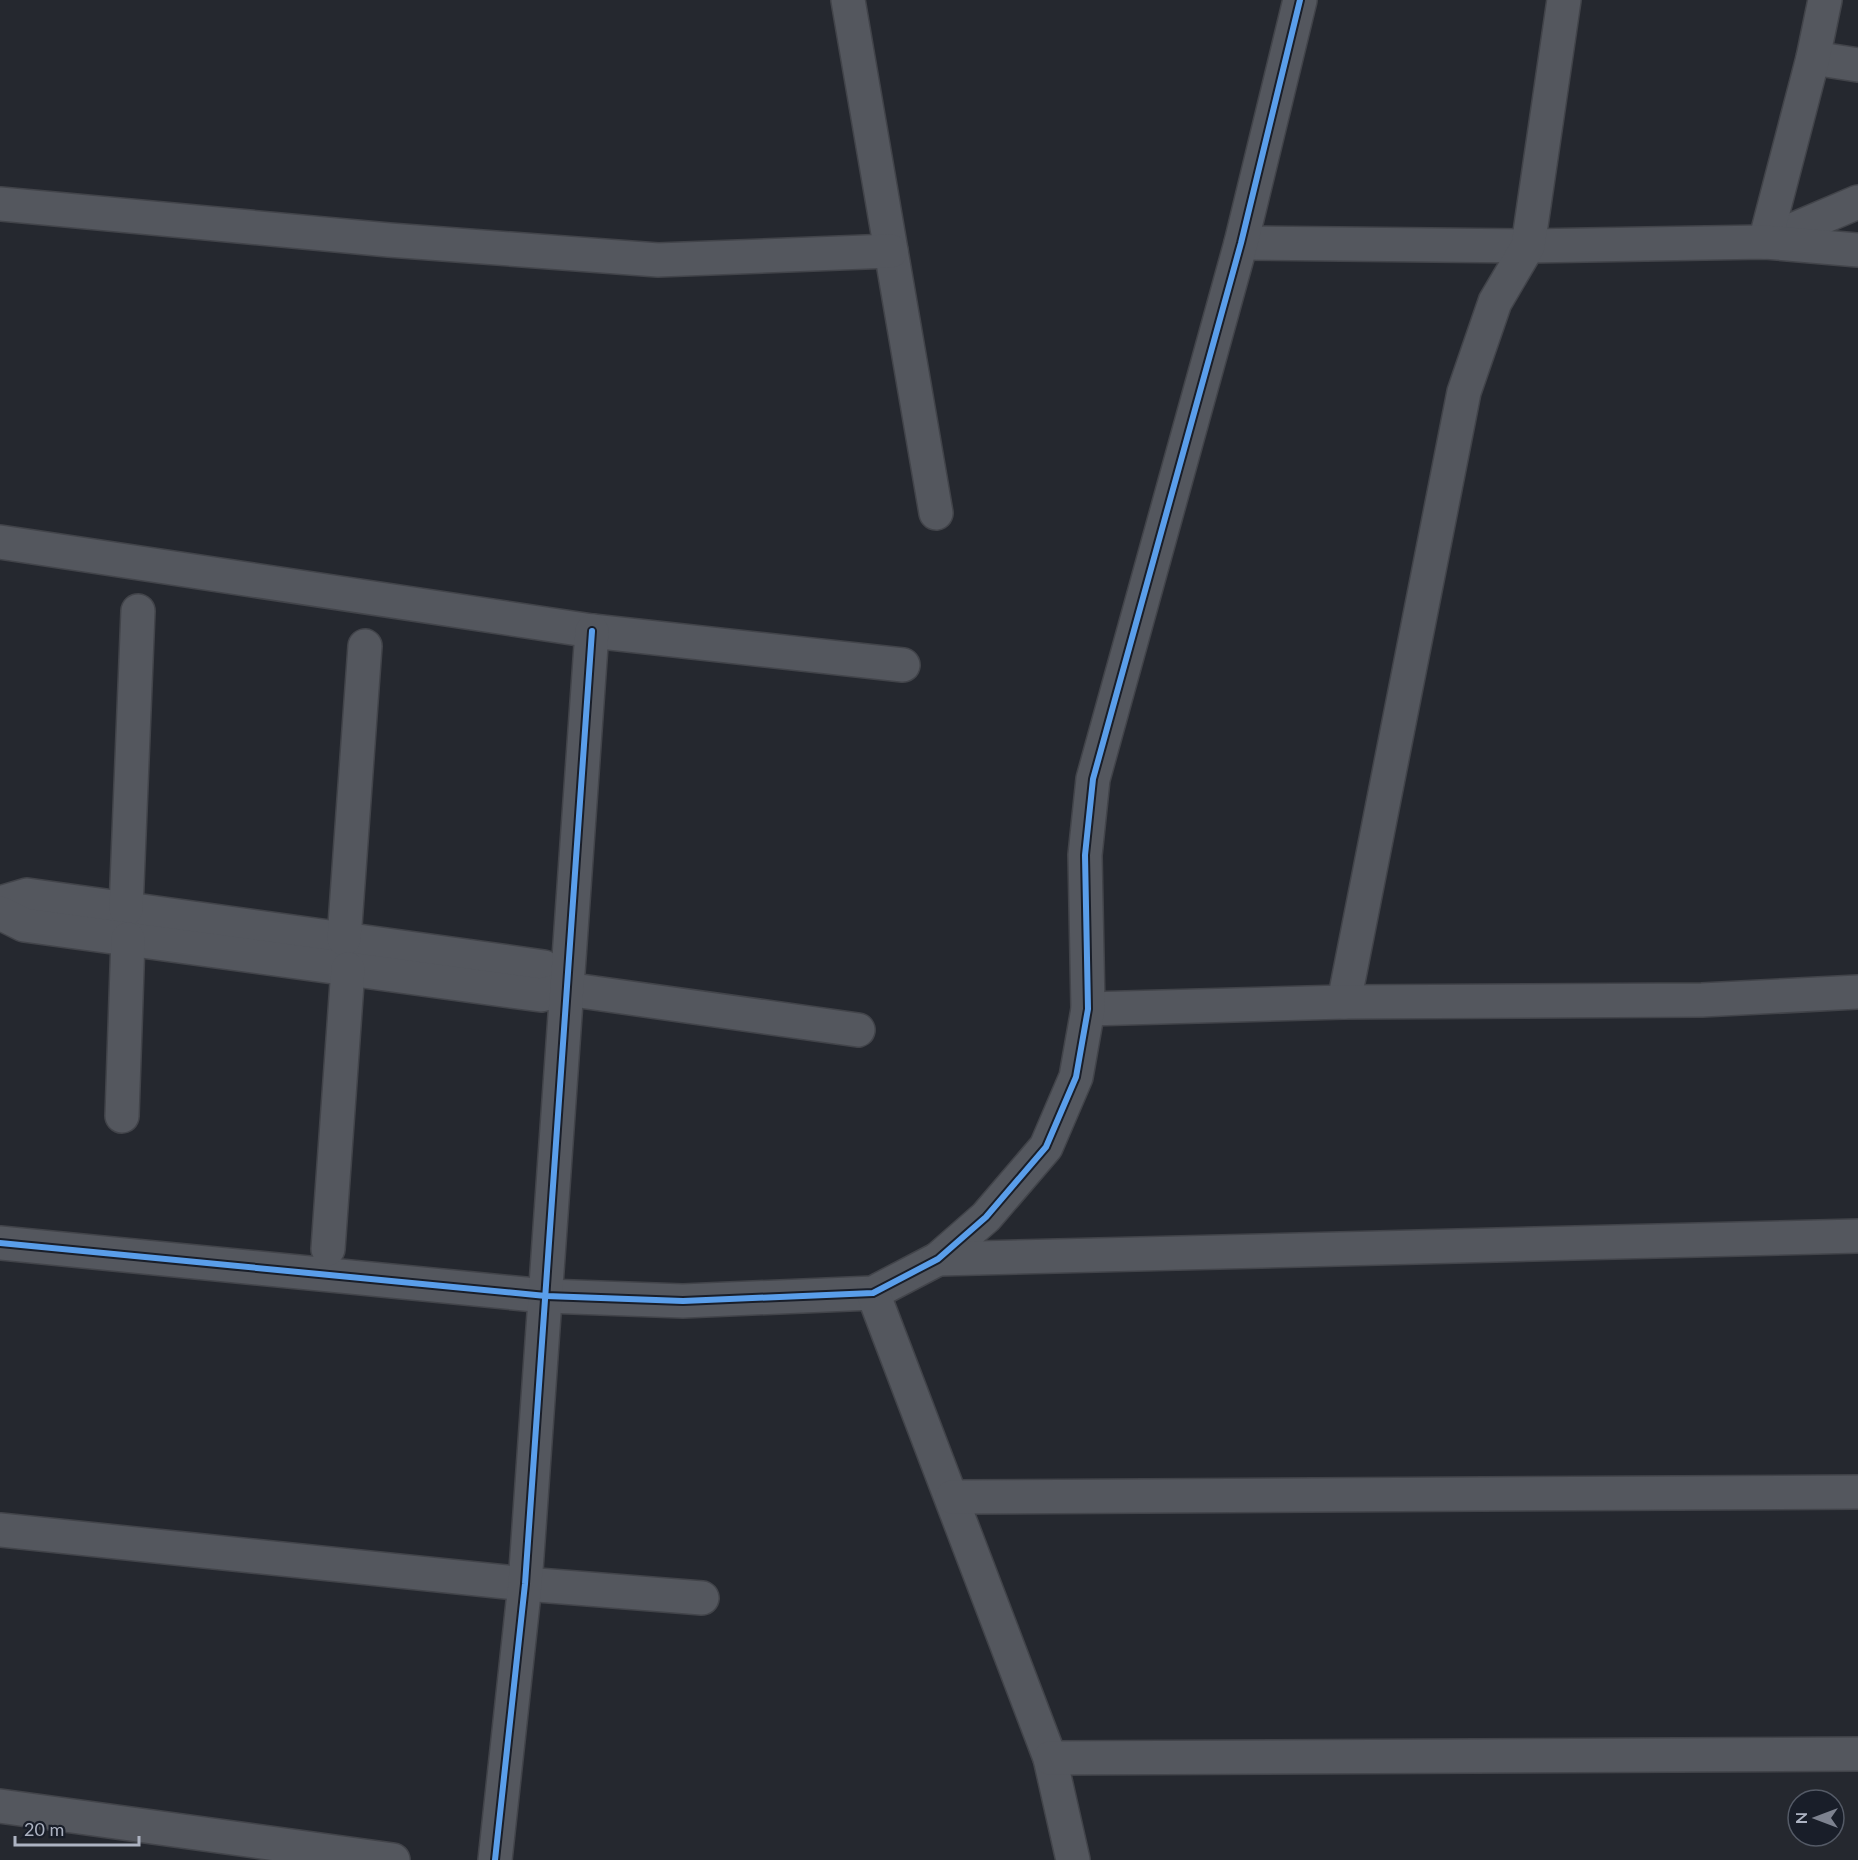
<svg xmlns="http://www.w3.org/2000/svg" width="1858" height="1860" font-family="Lato,sans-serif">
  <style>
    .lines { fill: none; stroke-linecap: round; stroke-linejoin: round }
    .minor-casing { stroke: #42444a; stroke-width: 36 }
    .minor { stroke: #54575e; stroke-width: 33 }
    .cycleway-casing { stroke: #191e29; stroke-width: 10 }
    .cycleway { stroke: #5a9eea; stroke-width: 6 }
  </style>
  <rect width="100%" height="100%" fill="#25282f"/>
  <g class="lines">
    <g class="minor-casing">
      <g id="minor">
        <path d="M848 0 936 513"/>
        <path d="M1813 58 1858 65"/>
        <path d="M0 204 389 240 658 260 891 251"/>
        <path d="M1769 240 1858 202"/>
        <path d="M1765 242 1813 58 1825 0"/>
        <path d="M1241 243 1528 246 1765 242 1858 250"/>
        <path d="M0 542 592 631 903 665"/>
        <path d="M0 903 27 895 544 967 566 989"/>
        <path d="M126 909 138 611"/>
        <path d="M0 913 24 925 541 995 566 989 858 1030"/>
        <path d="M344 939 365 646"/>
        <path d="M1344 1002 1464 392 1495 302 1528 246 1564 0"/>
        <path d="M1088 1009 1344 1002 1702 1000 1858 992"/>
        <path d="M122 1116 128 939"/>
        <path d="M0 1243 546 1296 683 1301 873 1293 938 1259 986 1217 1046 1147 1076 1077 1088 1009 1085 855 1093 779 1241 243 1300 0"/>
        <path d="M328 1249 348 969"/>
        <path d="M938 1259 1858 1236"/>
        <path d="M873 1293 1050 1758 1073 1860"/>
        <path d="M952 1497 1858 1492"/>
        <path d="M0 1530 525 1584 702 1598"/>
        <path d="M1050 1758 1858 1754"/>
        <path d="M0 1806 393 1860"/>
        <path d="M495 1860 525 1584 592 631"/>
      </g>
    </g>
    <use href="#minor" class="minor"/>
    <g class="cycleway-casing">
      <g id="cycleway">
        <path d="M0 1243 546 1296 683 1301 873 1293 938 1259 986 1217 1046 1147 1076 1077 1088 1009 1085 855 1093 779 1241 243 1300 0"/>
        <path d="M495 1860 525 1584 592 631"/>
      </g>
    </g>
    <use href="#cycleway" class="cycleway"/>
  </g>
  <g transform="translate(1816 1818) rotate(270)"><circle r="28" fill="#191e29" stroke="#545a66" stroke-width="1.5"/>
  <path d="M0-4.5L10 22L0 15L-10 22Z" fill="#7d828f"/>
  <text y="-9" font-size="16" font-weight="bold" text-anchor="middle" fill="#adb3c2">N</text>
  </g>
  <path d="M15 1836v9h124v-9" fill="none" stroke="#adb3c2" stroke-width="3"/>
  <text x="24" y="1836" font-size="18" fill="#adb3c2" stroke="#191e29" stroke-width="4.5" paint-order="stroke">20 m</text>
</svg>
